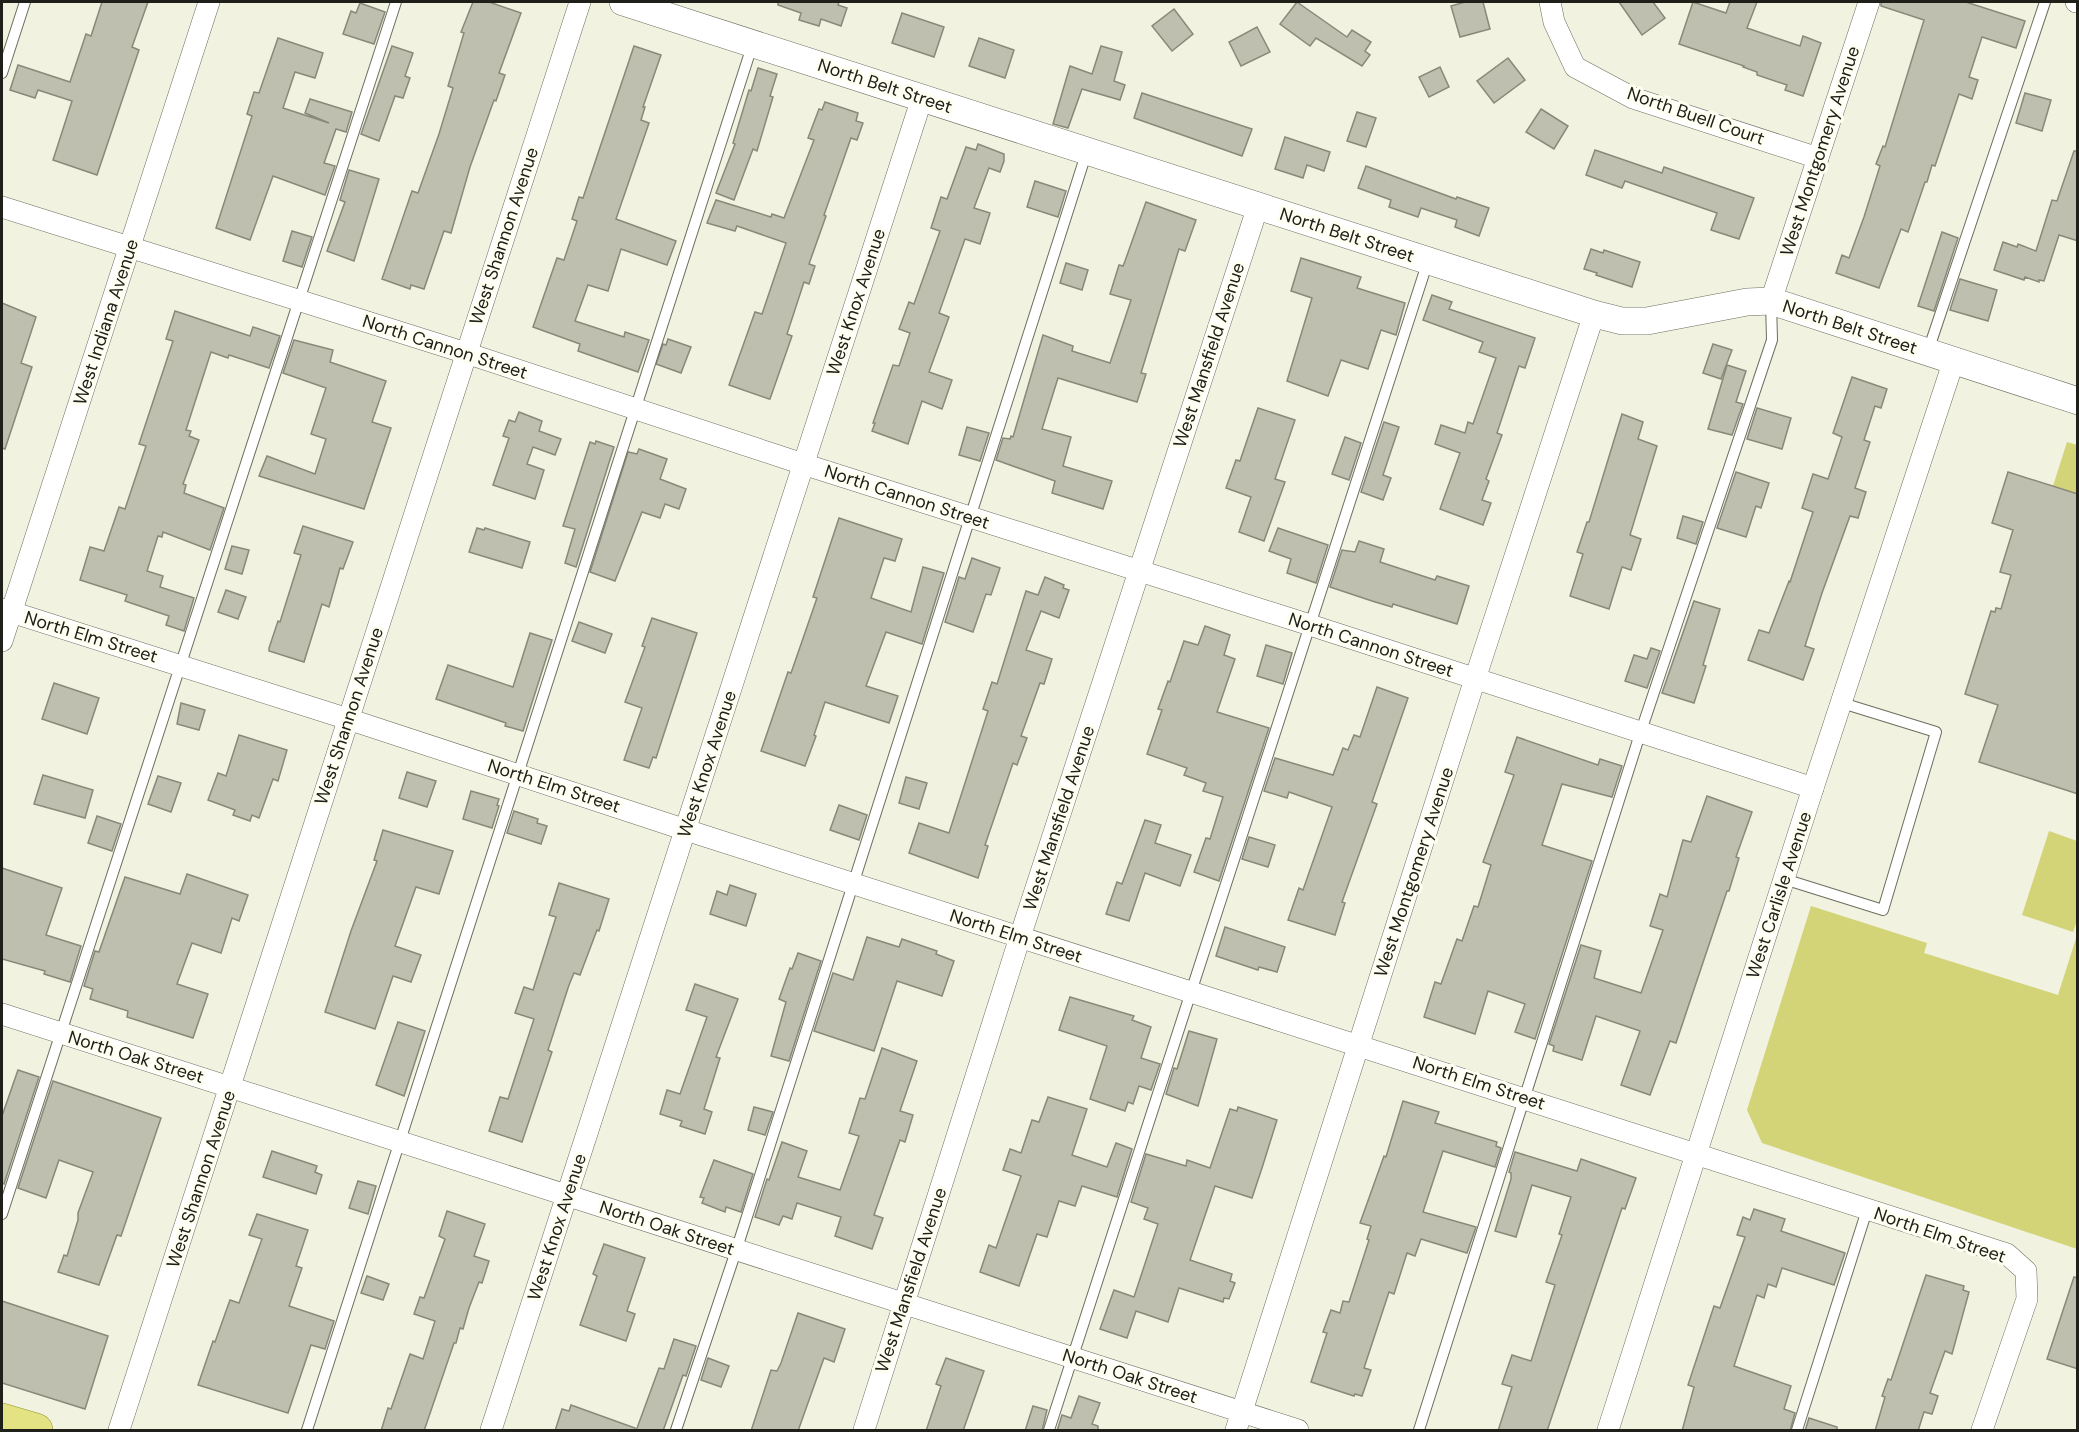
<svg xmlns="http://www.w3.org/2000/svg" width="2079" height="1432" font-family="'DM Sans',sans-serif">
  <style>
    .green { fill: #d3d377 }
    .building { fill: #bebfae; stroke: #898979; stroke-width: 1.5 }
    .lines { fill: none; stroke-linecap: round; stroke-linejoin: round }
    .service-casing { stroke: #6d6e5e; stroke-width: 12 }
    .minor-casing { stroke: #6d6e5e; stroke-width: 22 }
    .tertiary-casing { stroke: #6d6e5e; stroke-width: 28 }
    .primary-casing { stroke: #939228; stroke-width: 34 }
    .service { stroke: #fff; stroke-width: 10 }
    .minor { stroke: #fff; stroke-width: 21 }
    .tertiary { stroke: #fff; stroke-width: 27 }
    .primary { stroke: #e3e383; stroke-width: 33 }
    .labels { text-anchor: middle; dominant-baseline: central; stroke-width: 6; stroke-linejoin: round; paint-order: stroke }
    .street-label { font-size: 18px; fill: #20201a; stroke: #fefff1 }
  </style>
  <rect width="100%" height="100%" fill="#f1f2e0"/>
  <g class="green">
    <path d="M2067 442 2077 445V494L2053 486Z"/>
    <path d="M2049 831 2077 841 2078 918 2073 932 2022 915Z"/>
    <path d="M1811 906 1927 943 1924 953 2058 995 2077 935V1249L1762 1143 1747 1110Z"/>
  </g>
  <g class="building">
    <path d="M102 2H148L132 47 139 50 97 175 53 160 72 101 38 90 35 98 10 90 18 65 70 82 86 34 91 36Z"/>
    <path d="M473 2H489L521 13 499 73 505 75 496 101 494 100 470 167 451 233 444 231 424 289 411 285 410 289 382 279 412 191 418 193 439 134 453 88 448 86 464 33 461 32Z"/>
    <path d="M778 2H839L838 5 847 8 841 26 821 19 819 26 799 20 801 13 778 5Z"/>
    <path d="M1297 2 1347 37 1352 30 1371 42 1365 51 1370 55 1362 66 1316 38 1310 46 1280 24Z"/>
    <path d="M1465 2H1483L1490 29 1460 37 1451 6Z"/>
    <path d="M1619 2H1653L1665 18 1642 35Z"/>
    <path d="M1693 2 1726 13 1730 2H1757L1747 28 1800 46 1803 36 1821 43 1803 96 1785 90 1787 85 1757 75V72L1743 67 1744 66 1679 44Z"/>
    <path d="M1881 2H1966L2025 21 2016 48 1982 37 1969 77 1978 80 1972 99 1959 94 1935 166 1932 165 1927 182H1925L1908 232 1901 229 1879 288 1836 273 1842 255 1849 258 1864 217 1880 166 1876 164 1883 146 1885 147 1924 20 1881 6Z"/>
    <path d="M360 3 385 12 374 44 343 34 351 11 356 13Z"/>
    <path d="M1174 9 1193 34 1172 51 1152 26Z"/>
    <path d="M902 13 944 27 934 57 892 43Z"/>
    <path d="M1257 27 1270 52 1241 66 1229 42Z"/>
    <path d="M278 38 323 53 315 78 295 72 283 108 329 123 305 113 310 99 352 112 346 132 336 129 324 163 335 166 325 195 273 176 250 240 216 228 252 116 247 114 254 92 259 93Z"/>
    <path d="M979 38 1014 50 1005 78 969 66Z"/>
    <path d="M392 46 413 53 405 76 410 78 403 98 395 96 379 141 361 134Z"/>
    <path d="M634 46 661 55 643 107H645L641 120 649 123 616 219 676 241 667 265 621 249 608 291 588 285 575 321 624 337 625 332 649 340 638 372 578 351 580 344 533 327 557 258 564 260 577 221 572 219 579 197 583 198Z"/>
    <path d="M1101 46 1122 52 1114 81 1125 85 1120 100 1082 89 1068 128 1053 124 1070 66 1092 74Z"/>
    <path d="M1508 58 1525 80 1494 103 1477 81Z"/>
    <path d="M1440 67 1449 87 1429 97 1419 77Z"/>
    <path d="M758 68 777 74 770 96 773 97 757 151 753 149 734 200 716 193 735 144 733 143 749 90 751 91Z"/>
    <path d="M1142 93 1252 129 1242 156 1134 118Z"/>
    <path d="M2025 93 2051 100 2042 131 2016 123Z"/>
    <path d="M825 102 858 113 856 121 863 123 857 140 851 138 824 215 826 216 809 264 815 266 809 284 804 282 787 334 792 336 770 399H769L729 385 755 312 762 314 786 243 737 226 735 231 707 223 716 200 771 217 772 214 784 218 814 140 808 138 819 109 822 110Z"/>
    <path d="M1541 109 1568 126 1554 149 1526 132Z"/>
    <path d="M1357 112 1376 118 1366 147 1347 141Z"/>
    <path d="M1285 137 1330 152 1324 171 1307 165 1303 178 1275 169Z"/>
    <path d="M978 144 1004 154V161L1000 172 989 168 974 208 990 213 980 244 965 239 939 313 949 317 929 372 952 380 942 409 922 401 908 444 872 431 875 423H873L893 365 899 366 910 333 899 329 909 302 914 304 940 231 931 228 941 197 947 199 966 147 976 150Z"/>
    <path d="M1595 150 1662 173 1664 167 1754 198 1739 239 1711 230 1717 213 1625 181 1622 188 1586 175Z"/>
    <path d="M2074 151H2078V241L2059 235 2044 281 2039 280V282L2025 277 2024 280 1994 270 2003 242 2017 247 2018 244 2036 251 2052 200 2057 201Z"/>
    <path d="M1366 166 1456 199 1457 197 1489 208 1479 236 1455 227 1457 220 1421 208 1418 217 1389 207 1391 200 1358 188Z"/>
    <path d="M349 170 379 179 354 261 327 251 345 202 340 200Z"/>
    <path d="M1035 181 1066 191 1058 217 1027 207Z"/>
    <path d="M1146 202 1196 220 1185 251 1179 249 1141 373 1146 374 1137 402 1058 378 1042 429 1071 437 1063 466 1112 481 1103 509 1052 493 1055 481 996 460 1003 438 1010 439 1011 436 1013 437 1043 335 1073 346 1072 351 1110 363 1131 300 1110 294 1119 265 1123 266 1125 261Z"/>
    <path d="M292 231 312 237 302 267 283 261Z"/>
    <path d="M1942 232 1958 238 1934 311 1918 306Z"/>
    <path d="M1591 249 1603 253 1604 250 1640 262 1632 287 1596 275 1597 273 1584 269Z"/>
    <path d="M1301 258 1361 277 1357 288 1405 303 1396 335 1381 330 1368 369 1341 360 1328 396 1287 381 1312 298 1291 291Z"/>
    <path d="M1066 263 1088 270 1082 290 1060 283Z"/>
    <path d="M1960 279 1997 290 1988 321 1950 310Z"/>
    <path d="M1432 295 1452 302 1449 309 1535 338 1525 368 1519 366 1497 433 1502 435 1486 479 1489 481 1482 500 1491 503 1483 525 1440 509 1460 453 1435 444 1441 425 1465 433 1468 422 1473 424 1496 358 1479 352 1483 342 1423 320Z"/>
    <path d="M2 303 36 317 21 363 32 367 5 449 2 448Z"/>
    <path d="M175 311 250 336 253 327 280 336 269 368 229 355 228 358 211 352 186 430 191 431 189 436 199 440 183 484 186 485 184 493 224 508 210 550 163 532 162 537 158 536 147 571 163 576 160 587 194 598 184 631 166 625 169 616 125 601 127 595 80 580 90 547 104 551 119 507 125 509 146 446 139 444 173 341 166 339Z"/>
    <path d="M668 339 691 347 681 373 656 364 663 344 666 345Z"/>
    <path d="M294 340 333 350 330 362 386 381 372 422 391 428 364 509 259 476 267 456 315 474 326 439 311 434 326 388 283 373Z"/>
    <path d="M1713 344 1732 350 1721 379 1703 373Z"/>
    <path d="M1727 365 1746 371 1736 402 1743 404 1732 435 1708 429Z"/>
    <path d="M1852 377 1887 389 1881 408 1875 406 1864 440 1870 442 1855 488 1866 492 1858 518 1850 516 1822 593 1805 646 1814 649 1803 680 1748 660 1759 630 1769 633 1789 581 1790 582 1813 512 1802 508 1813 474 1828 479 1842 437 1833 433Z"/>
    <path d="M1258 408 1295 420 1275 479 1285 482 1264 541 1239 532 1251 497 1226 488 1236 460 1240 461Z"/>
    <path d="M1757 408 1791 418 1782 449 1747 439Z"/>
    <path d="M519 412 542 421 539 431 561 439 555 455 533 447 527 464 544 470 535 499 493 485 509 438 503 436 509 420 515 422Z"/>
    <path d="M1622 414 1643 422 1638 439 1657 446 1630 535 1641 539 1631 570 1622 567 1609 609 1570 596 1583 554 1577 552 1587 522H1589Z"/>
    <path d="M1384 422 1399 427 1383 475 1391 478 1383 500 1361 492Z"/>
    <path d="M967 427 989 433 980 461 959 455Z"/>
    <path d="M1345 437 1361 443 1349 480 1332 474Z"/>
    <path d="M596 441 614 447 576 567 565 563 575 529 563 526 590 442 595 444Z"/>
    <path d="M639 449 667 459 660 479 686 489 679 509 665 504 660 518 642 512 615 581 590 572 628 452 637 454Z"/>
    <path d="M1736 472 1769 483 1761 508 1756 506 1746 537 1717 528Z"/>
    <path d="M2008 472 2078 494V794L1979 762 1998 705 1965 694 1991 611 1995 612 1996 608 2001 609 2011 575 2000 572 2013 530 1992 523Z"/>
    <path d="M1683 516 1703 522 1696 544 1677 538Z"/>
    <path d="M839 518 902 539 895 561 884 558 871 598 911 612 923 567 944 573 922 644 886 632 866 686 898 696 889 723 825 702 814 735 816 736 805 766 761 751 788 672 791 673 817 598 813 597Z"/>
    <path d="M303 526 353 542 343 569 340 568 329 607 322 604 304 662 269 651V648L278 621 280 622 301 555 294 553Z"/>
    <path d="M477 528 484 530 485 528 530 542 522 568 469 552Z"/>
    <path d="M1278 528 1328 545 1316 583 1287 573 1291 559 1269 551Z"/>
    <path d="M1359 541 1384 549 1380 562 1435 580 1437 576 1469 586 1457 624 1393 604 1392 607 1372 601 1330 587 1342 550 1355 552Z"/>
    <path d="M232 546 249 550 242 574 225 569Z"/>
    <path d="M972 558 1000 568 991 595 986 594 973 632 945 622 959 577 965 579Z"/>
    <path d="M1045 577 1064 585 1063 588 1069 590 1059 618 1041 611 1026 650 1052 659 1044 684 1040 683 1021 736 1027 738 1017 765 1013 763 985 845 988 846 978 878 909 853 919 823 949 833 988 711 983 709 992 682 997 684 1026 591 1038 595Z"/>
    <path d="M226 590 246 597 238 619 218 612Z"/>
    <path d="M1694 601 1720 609 1703 665 1706 666 1694 703 1662 693Z"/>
    <path d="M652 618 697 633 656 758 653 757 649 768 624 760 642 708 625 702 645 647 642 646Z"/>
    <path d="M579 622 612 634 605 653 572 641Z"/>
    <path d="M1205 626 1230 635 1224 655 1235 659 1217 712 1269 728 1219 881 1194 872 1206 838 1210 839 1223 797 1203 791 1206 783 1184 775 1187 768 1147 754 1162 710 1158 709 1168 681 1170 682 1184 641 1198 645Z"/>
    <path d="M530 633 552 640 523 731 505 726 506 723 436 699 448 665 513 687Z"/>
    <path d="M1266 645 1292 653 1283 684 1257 676Z"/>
    <path d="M1651 648 1660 651 1647 688 1625 681 1634 655 1647 659Z"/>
    <path d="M54 683 99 698 87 734 42 719Z"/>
    <path d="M1377 687 1408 698 1372 802 1377 804 1342 902 1345 903 1335 935 1288 920 1299 888 1303 890 1332 807 1289 792 1287 798 1264 791 1275 758 1333 775 1343 748 1348 750 1354 735 1360 737Z"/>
    <path d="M181 703 205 710 199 730 177 724Z"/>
    <path d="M239 735 287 750 278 781 273 779 259 818 252 815 250 821 233 815 235 810 208 800 218 773 226 776Z"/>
    <path d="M1517 737 1598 765 1600 759 1622 766 1612 797 1562 784 1542 845 1592 861 1535 1039 1515 1032 1525 1004 1488 991 1475 1034 1424 1017 1435 982 1441 984 1457 939 1462 941 1474 906 1478 907 1491 865 1483 862 1514 775 1505 772Z"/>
    <path d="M407 772 436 781 427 807 399 798Z"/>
    <path d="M43 775 93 790 85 818 34 804Z"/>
    <path d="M158 776 181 783 171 812 148 804Z"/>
    <path d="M906 777 927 783 919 809 899 803Z"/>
    <path d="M471 791 499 799 497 805 499 806 492 828 463 819Z"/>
    <path d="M1707 796 1752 812 1736 857 1739 858 1729 891H1727L1676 1043 1670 1041 1650 1095 1621 1085 1640 1031 1596 1016 1582 1060 1553 1051 1554 1046 1549 1044 1581 945 1601 951 1594 978 1641 993 1663 930 1650 926 1660 894 1667 897 1683 840 1691 842Z"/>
    <path d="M839 805 867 815 859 840 830 830Z"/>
    <path d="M514 811 538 819 537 823 547 826 541 844 507 833Z"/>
    <path d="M97 816 121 824 112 851 88 843Z"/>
    <path d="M1145 820 1161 825 1155 843 1191 855 1180 886 1145 873 1129 921 1106 914 1117 882 1122 884Z"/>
    <path d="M383 830 453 851 439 894 416 887 395 946 421 955 411 982 393 976 375 1029 325 1012 351 931 377 861 374 860Z"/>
    <path d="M1249 837 1275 845 1268 867 1242 859Z"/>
    <path d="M2 868 62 888 46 935 81 946 70 982 44 974 45 971 2 959Z"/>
    <path d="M187 874 248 895 239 921 232 918 221 953 192 943 177 984 208 994 193 1038 127 1017 128 1011 90 999 93 989 84 986 95 951 99 952 125 877 180 894Z"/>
    <path d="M559 883 609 899 599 931 597 930 580 975 574 973 569 985 548 1050 552 1052 522 1142 489 1131 500 1097 508 1099 534 1019 515 1013 524 987 533 990 556 917 549 915Z"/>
    <path d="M730 885 756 894 746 926 710 914 717 891 727 895Z"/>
    <path d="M1225 927 1285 947 1277 972 1259 967 1258 970 1216 956Z"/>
    <path d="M867 937 899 947 902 939 937 951 936 954 954 961 942 996 897 981 874 1051 814 1031 833 973 853 980Z"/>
    <path d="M798 953 821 961 789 1061 771 1056 786 1002 779 999 790 968 792 969Z"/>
    <path d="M695 984 738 999 716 1057 720 1058 704 1109 712 1112 705 1134 680 1126 682 1121 660 1114 667 1090 680 1094 707 1017 686 1010Z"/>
    <path d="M1070 997 1134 1016 1132 1020 1151 1027 1141 1058 1160 1064 1151 1090 1139 1086 1133 1104 1128 1102 1125 1111 1090 1099 1107 1046 1059 1030Z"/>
    <path d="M398 1022 425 1031 404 1096 376 1085Z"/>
    <path d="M1189 1031 1217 1039 1198 1106 1166 1094 1174 1068 1177 1069Z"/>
    <path d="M882 1048 917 1061 900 1111 913 1115 905 1142 900 1140 874 1215 883 1218 872 1249 835 1236 841 1217 797 1203 792 1219 783 1216 779 1225 755 1217 767 1179 769 1180 782 1142 807 1151 798 1177 840 1190 859 1136 849 1133 860 1098 865 1099Z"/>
    <path d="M18 1070 39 1077 4 1184 2 1183V1116Z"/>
    <path d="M53 1081 161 1118 121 1236 117 1235 99 1285 58 1272 64 1255 67 1256 78 1220V1213L93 1172 59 1160 46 1198 18 1188Z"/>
    <path d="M1048 1097 1087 1109 1072 1155 1107 1167 1116 1143 1132 1149 1117 1197 1082 1186 1075 1206 1059 1201 1047 1237 1037 1234 1019 1286 980 1272 989 1245 996 1248 1021 1176 1003 1170 1010 1149 1021 1153 1032 1120 1039 1122Z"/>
    <path d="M1403 1101 1439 1112 1435 1123 1497 1142 1496 1146 1501 1148 1495 1167 1443 1151 1423 1212 1476 1227 1467 1253 1421 1239 1415 1256 1407 1253 1394 1294 1389 1292 1364 1368 1371 1370 1362 1396 1355 1394 1354 1396 1311 1382 1327 1333 1323 1332 1331 1310 1340 1313 1343 1301 1349 1302 1369 1240 1367 1239 1371 1226 1360 1223 1384 1156 1386 1157Z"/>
    <path d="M754 1107 773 1112 765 1135 748 1130Z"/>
    <path d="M1238 1107 1277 1120 1262 1168 1252 1198 1215 1186 1190 1260 1232 1274 1230 1281 1235 1283 1229 1299 1224 1298 1223 1302 1179 1288 1168 1322 1136 1311 1127 1338 1100 1329 1114 1290 1134 1297 1158 1224 1144 1219 1148 1208 1131 1202 1146 1154 1186 1166 1187 1160 1210 1168 1230 1109 1237 1111Z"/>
    <path d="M272 1151 317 1166 315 1172 322 1175 316 1194 263 1177Z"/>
    <path d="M1515 1152 1577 1171 1581 1159 1636 1178 1625 1209 1622 1208 1547 1431H1498L1512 1387 1502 1384 1512 1355 1531 1361 1555 1285 1546 1282 1562 1235 1559 1234 1571 1197 1532 1185 1516 1237 1495 1231 1511 1179V1173L1509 1172Z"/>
    <path d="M714 1160 753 1174 741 1212 726 1207 725 1212 702 1203 704 1198 700 1197Z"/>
    <path d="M358 1181 376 1186 368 1214 349 1208Z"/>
    <path d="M1754 1209 1785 1219 1781 1231 1845 1253 1834 1285 1782 1268 1776 1287 1768 1284 1764 1298 1757 1295 1734 1366 1791 1386 1784 1409 1795 1413 1790 1431H1682L1694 1387 1688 1385 1714 1306 1720 1308 1745 1237 1737 1235 1743 1217 1750 1220Z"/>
    <path d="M447 1211 485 1224 474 1256 489 1261 482 1283 479 1282 469 1308 463 1329 460 1328 456 1343H454L424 1431H381L388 1408 391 1409 410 1354 423 1359 435 1321 414 1314 420 1297 424 1298 445 1239 439 1236Z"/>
    <path d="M257 1214 308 1230 296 1266 302 1268 289 1306 334 1321 325 1349 311 1345 288 1413 198 1385 213 1341 215 1342 230 1300 239 1303 262 1239 249 1235Z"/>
    <path d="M604 1244 645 1258 627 1311 635 1314 626 1341 580 1325 597 1276 593 1274Z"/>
    <path d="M1926 1275 1964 1286 1963 1290 1969 1292 1952 1354 1945 1351 1930 1393 1938 1396 1932 1414 1924 1412 1918 1431H1875L1885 1397 1882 1396 1888 1379 1891 1380Z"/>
    <path d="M367 1276 389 1284 383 1300 361 1293Z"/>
    <path d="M2074 1277 2078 1278V1369L2047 1359Z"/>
    <path d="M2 1301 108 1336 85 1409 2 1383Z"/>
    <path d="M798 1313 845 1329 834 1362 824 1358 798 1431H751L771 1370 777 1371 781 1363Z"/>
    <path d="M674 1339 696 1346 686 1376 683 1375 663 1431H636L659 1368 664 1369Z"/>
    <path d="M708 1358 729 1366 721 1387 701 1380Z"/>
    <path d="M946 1358 984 1371 963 1431H926L941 1386 936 1384Z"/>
    <path d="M1079 1396 1100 1403 1092 1424 1098 1426V1431H1057L1062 1415 1071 1418Z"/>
    <path d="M571 1405 635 1428V1431H555L562 1409 569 1411Z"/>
    <path d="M1033 1406 1047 1410 1042 1431H1025Z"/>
    <path d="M1809 1418 1837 1427V1431H1805Z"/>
  </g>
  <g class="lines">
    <g class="service-casing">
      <g id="service">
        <path d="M2 73 25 2"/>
        <path d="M1928 351 2045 2"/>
        <path d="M1784 879 1883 910 1936 732 1842 703"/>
        <path d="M2 1214 396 2"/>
        <path d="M307 1430C457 969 601 505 753 43"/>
        <path d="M676 1430 736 1251 1087 151"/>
        <path d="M1049 1430 1428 261"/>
        <path d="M1419 1430 1640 734 1772 340 1771 301"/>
        <path d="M1797 1430 1867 1210"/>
      </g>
    </g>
    <g class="minor-casing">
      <g id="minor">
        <path d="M1550 2 1554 22 1575 67 1633 98 1818 158"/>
        <path d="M2076 2H2078"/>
        <path d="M2 207 466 353 803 464 1310 625 1813 788"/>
        <path d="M1771 301 1869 2"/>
        <path d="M2 609 348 719 686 830 2007 1254 2026 1271 2027 1299 1982 1430"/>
        <path d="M2 641 209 2"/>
        <path d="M2 1014 1298 1430"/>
        <path d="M119 1430 580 2"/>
        <path d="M491 1430 922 98"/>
        <path d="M864 1430 1020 937 1258 206"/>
        <path d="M1236 1430 1475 679 1594 314"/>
        <path d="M1608 1430 1813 788 1954 360"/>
      </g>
    </g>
    <g class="tertiary-casing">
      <path id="tertiary" d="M623 2 1594 314 1622 321H1647L1747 302 1771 301 2078 401"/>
    </g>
    <g class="primary-casing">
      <path id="primary" d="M2 1420 36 1430"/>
    </g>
    <use href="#service" class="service"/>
    <use href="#minor" class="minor"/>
    <use href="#tertiary" class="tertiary"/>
    <use href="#primary" class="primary"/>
  </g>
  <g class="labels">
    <g class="street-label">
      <text transform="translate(885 86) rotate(18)">North Belt Street</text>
      <text transform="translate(1696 116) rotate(19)">North Buell Court</text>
      <text transform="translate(1820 151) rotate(-72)">West Montgomery Avenue</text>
      <text transform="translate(1347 235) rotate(18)">North Belt Street</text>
      <text transform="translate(504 236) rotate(-72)">West Shannon Avenue</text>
      <text transform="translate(856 302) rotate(-72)">West Knox Avenue</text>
      <text transform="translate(106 322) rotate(-72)">West Indiana Avenue</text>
      <text transform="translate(1850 327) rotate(18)">North Belt Street</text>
      <text transform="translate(445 347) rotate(18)">North Cannon Street</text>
      <text transform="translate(1209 355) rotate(-72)">West Mansfield Avenue</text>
      <text transform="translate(907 497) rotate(18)">North Cannon Street</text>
      <text transform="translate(91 637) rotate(17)">North Elm Street</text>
      <text transform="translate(1371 645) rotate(18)">North Cannon Street</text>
      <text transform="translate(349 716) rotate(-72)">West Shannon Avenue</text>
      <text transform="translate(707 764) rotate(-72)">West Knox Avenue</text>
      <text transform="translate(554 786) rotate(18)">North Elm Street</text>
      <text transform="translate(1059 818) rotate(-72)">West Mansfield Avenue</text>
      <text transform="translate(1414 872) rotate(-72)">West Montgomery Avenue</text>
      <text transform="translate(1779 895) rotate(-72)">West Carlisle Avenue</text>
      <text transform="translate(1016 936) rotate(18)">North Elm Street</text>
      <text transform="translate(136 1057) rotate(17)">North Oak Street</text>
      <text transform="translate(1479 1083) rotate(18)">North Elm Street</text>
      <text transform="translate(201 1179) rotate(-72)">West Shannon Avenue</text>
      <text transform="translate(557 1227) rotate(-72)">West Knox Avenue</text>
      <text transform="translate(667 1228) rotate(18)">North Oak Street</text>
      <text transform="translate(1940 1235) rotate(19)">North Elm Street</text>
      <text transform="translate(911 1280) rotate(-72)">West Mansfield Avenue</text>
      <text transform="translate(1130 1376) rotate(18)">North Oak Street</text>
    </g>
  </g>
  <rect width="2079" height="1432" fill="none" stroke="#20201a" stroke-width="6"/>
</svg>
